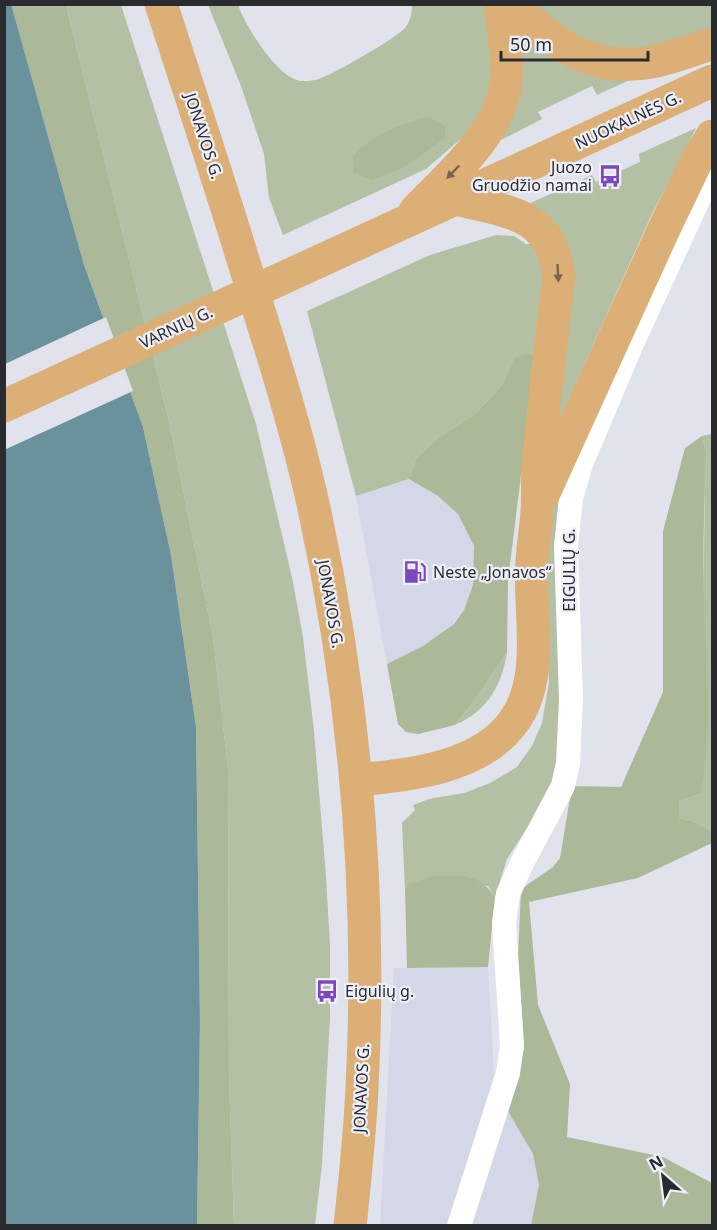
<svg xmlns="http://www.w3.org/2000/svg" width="717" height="1230" font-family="'Noto Sans',sans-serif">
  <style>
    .built { fill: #d3d7e8 }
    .green { fill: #b4c0a3 }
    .forest { fill: #acb998 }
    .water { fill: #6a929d }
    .pier { fill: #e0e2ec }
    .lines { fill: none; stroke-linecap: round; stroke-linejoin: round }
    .minor { stroke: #fff; stroke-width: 24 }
    .primary { stroke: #dcaf76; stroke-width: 33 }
    .oneway { fill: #7a664f }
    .labels { text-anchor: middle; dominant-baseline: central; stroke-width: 4.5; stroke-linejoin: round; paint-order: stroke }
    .street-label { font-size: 16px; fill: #2a2b2f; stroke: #edeff9 }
    .poi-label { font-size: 16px; fill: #2a2b2f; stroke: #edeff9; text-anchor: start }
  </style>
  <rect width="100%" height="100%" fill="#e0e2ec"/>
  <g class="built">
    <path d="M409 479 438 496 458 514 474 546 473 585 464 610 454 623 423 646 387 664 356 496Z"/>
    <path d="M488 967 495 1090 533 1154 539 1185 531 1225 380 1226 394 968Z"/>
  </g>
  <g class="green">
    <path d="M66 5H121L256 424 293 582 303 637 314 731 326 876 330 946V1017L322 1164 315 1225H234L229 1077 228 768 213 637 169 421Z"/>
    <path d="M208 5H238C245 25 277 78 301 81 305 81 311 81 315 80 328 78 392 40 403 30 410 23 412 14 412 5H484L492 39 491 78 484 106 471 130 426 169 283 235 269 198 264 154 241 86Z"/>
    <path d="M526 5H712V32L612 57Z"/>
    <path d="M511 13 636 77 597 95 592 86 538 112 542 119 497 142Z"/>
    <path d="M696 128 650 218 550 441 563 317 524 206 592 175 596 182 640 162 639 154Z"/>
    <path d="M496 235 514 236 526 244H532L541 259 544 273 536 356 514 358 502 385 475 414 438 438 416 458 409 479 356 496 307 311 430 255Z"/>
    <path d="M712 434V831L693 821 679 818V801L700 794 707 675 703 595 706 452 702 436Z"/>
    <path d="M577 456 564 700 555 785 507 859 495 897 488 886 408 884 405 889 402 823 415 810 413 805 429 799 464 793 490 783 517 767 532 746 542 723 549 682 545 623 546 551 554 504Z"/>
    <path d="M507 652C502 686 487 711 455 725L479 694Z"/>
  </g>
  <g class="forest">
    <path d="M11 5H66L169 421 213 637 228 768 229 1077 234 1225H197L200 1023 196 727 171 555 143 427 84 265Z"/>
    <path d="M429 117 445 126V138L403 168 371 180 354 173 353 156C373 135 401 123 429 117Z"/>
    <path d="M526 354 536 356 508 580 507 652 479 694 455 725 418 734 406 732 398 724 387 664 423 646 454 624 464 610 473 585 474 546 458 514 438 496 409 479 416 458 438 438 475 414 502 385 514 358Z"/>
    <path d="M702 436 706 452C705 501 702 550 704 598 706 662 714 732 700 794L679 801V818L693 821 712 831V843L638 878 529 902 538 1005 570 1084 567 1137 663 1157 712 1183V1225H531L539 1185 533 1154 506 1108 524 1049 518 958 521 889 553 867 560 858 572 786 621 787 663 692V531L685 448Z"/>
    <path d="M434 876C461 876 478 872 495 897L488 967 407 968 405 889 408 884Z"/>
  </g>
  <path class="water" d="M11 4 84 265 143 427 171 555 196 727 200 1023 197 1225 5 1226 4 5Z"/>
  <path class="pier" d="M106 317 133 391 4 450 5 364Z"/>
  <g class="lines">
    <path class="minor" d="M459 1226 508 1073 512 1045 504 923 508 894 522 863 563 786 568 763 571 699 566 546 571 498 581 464 630 348 712 170"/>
    <g class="primary">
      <path d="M161 4C191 96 221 187 249 279 273 355 297 431 314 508 355 698 372 894 362 1088 360 1134 355 1180 350 1226"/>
      <path d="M512 4C552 42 588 71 646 63 668 60 691 50 712 44"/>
      <path d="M415 211C453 171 506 130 507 70 507 48 502 26 500 4"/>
      <path d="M4 406 712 81"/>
      <path d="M544 493 663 231 698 158 712 136"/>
      <path d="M356 780C408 775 480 769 514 721 546 677 528 612 532 561 533 544 536 528 537 511 538 497 537 484 538 470 543 405 552 340 559 275 550 212 509 213 457 199"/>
    </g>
  </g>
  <defs><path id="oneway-solid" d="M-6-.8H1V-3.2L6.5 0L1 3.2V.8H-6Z" transform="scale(1.5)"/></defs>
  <g class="oneway">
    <use href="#oneway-solid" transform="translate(453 172) rotate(134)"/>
    <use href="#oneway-solid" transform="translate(558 273) rotate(87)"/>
  </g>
  <defs>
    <g id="bus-bare" transform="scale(1.8)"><path d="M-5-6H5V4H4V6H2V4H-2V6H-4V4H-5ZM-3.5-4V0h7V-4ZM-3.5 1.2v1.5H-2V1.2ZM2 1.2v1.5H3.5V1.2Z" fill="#7b48bf" stroke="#edeff9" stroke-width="2.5" paint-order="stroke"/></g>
    <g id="fuel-bare" transform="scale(1.8)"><path d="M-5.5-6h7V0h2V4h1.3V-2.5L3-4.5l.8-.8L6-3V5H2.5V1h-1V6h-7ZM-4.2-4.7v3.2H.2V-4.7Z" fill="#7b48bf" stroke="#edeff9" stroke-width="2.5" paint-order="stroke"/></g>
  </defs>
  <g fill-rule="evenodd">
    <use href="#bus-bare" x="610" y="176"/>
    <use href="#fuel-bare" x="415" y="572"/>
    <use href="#bus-bare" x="327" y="991"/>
  </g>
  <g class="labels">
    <g class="street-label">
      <text transform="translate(628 120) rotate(-25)">NUOKALNĖS G.</text>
      <text transform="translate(204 136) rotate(72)">JONAVOS G.</text>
      <text transform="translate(176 327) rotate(-25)">VARNIŲ G.</text>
      <text transform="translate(569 570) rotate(-90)">EIGULIŲ G.</text>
      <text transform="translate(331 604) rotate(80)">JONAVOS G.</text>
      <text transform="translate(361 1088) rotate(-87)">JONAVOS G.</text>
    </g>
    <g class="poi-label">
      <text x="592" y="167" text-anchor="end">Juozo<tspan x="592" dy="18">Gruodžio namai</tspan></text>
      <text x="433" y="572">Neste „Jonavos“</text>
      <text x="345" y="991">Eigulių g.</text>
    </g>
  </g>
  <rect width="717" height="1230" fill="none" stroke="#2a2b2f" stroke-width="12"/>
  <g transform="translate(663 1176) rotate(332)" stroke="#edeff9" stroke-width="4.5" paint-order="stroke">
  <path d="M0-4.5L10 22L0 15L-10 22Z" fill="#2a2b2f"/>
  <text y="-9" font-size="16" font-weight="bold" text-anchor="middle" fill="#2a2b2f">N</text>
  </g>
  <path d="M501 51v9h147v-9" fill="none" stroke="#2a2b2f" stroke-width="3"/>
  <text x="510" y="51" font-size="18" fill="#2a2b2f" stroke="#edeff9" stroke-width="4.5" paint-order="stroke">50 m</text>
</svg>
